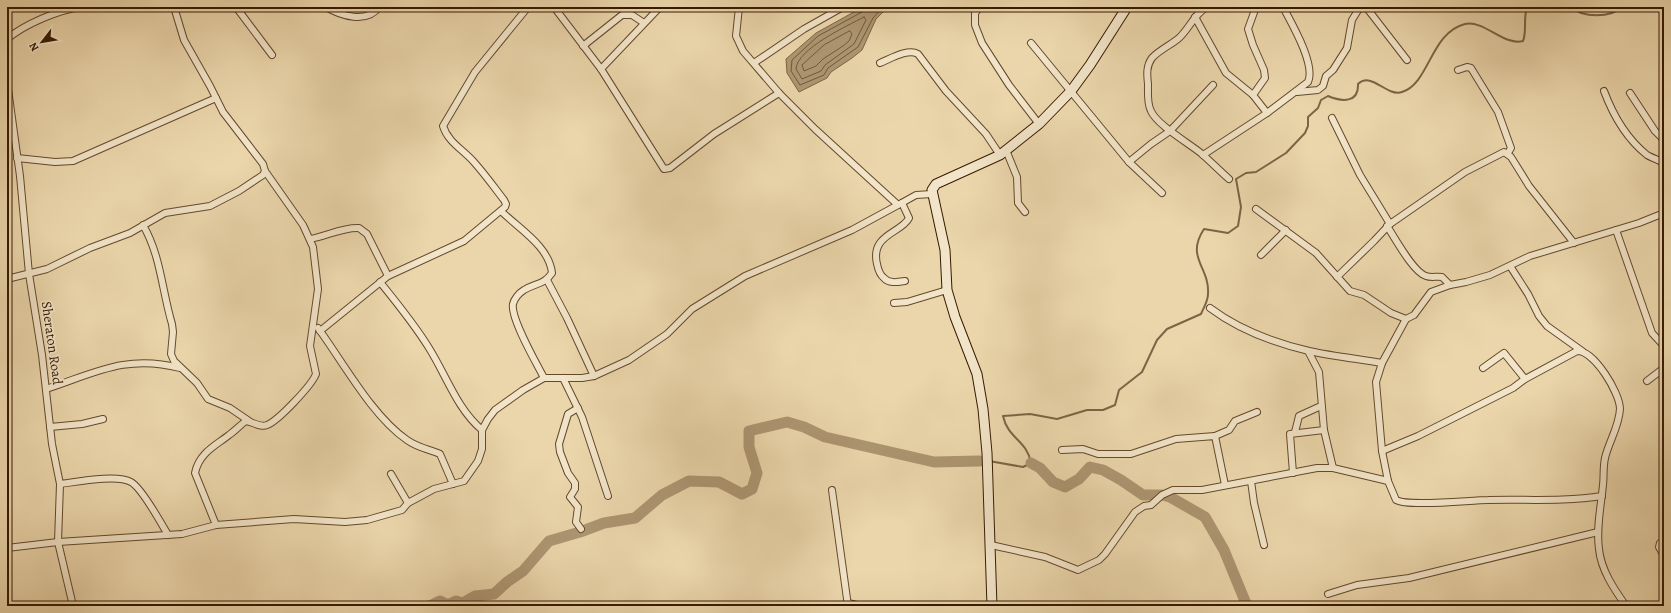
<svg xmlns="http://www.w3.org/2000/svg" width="1671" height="613" font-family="Alegreya,serif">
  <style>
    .water { fill: #ad9672; stroke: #7d6445 }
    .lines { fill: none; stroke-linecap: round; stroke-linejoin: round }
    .shore { stroke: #72583a; stroke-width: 1 }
    .stream { stroke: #7d6445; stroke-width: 2 }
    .river { stroke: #ad9672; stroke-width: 11 }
    .street-casing { stroke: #63492c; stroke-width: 8 }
    .secondary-casing { stroke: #361a02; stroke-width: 11 }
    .street { stroke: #f2e4c8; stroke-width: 6 }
    .secondary { stroke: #f2e4c8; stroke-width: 9 }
    .labels { text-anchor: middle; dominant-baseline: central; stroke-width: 3.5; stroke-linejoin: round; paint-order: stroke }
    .street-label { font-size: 14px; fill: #361a02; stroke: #f2e4c8 }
  </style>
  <rect width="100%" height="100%" fill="#ebd6ab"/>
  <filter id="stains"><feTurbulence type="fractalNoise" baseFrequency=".005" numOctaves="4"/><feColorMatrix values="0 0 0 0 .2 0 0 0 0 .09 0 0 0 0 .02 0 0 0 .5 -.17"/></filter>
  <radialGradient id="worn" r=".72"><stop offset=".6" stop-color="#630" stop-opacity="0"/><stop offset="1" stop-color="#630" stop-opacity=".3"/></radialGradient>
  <path class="water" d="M863 7H888L876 19 862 50 852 58 831 72 827 78 799 92 787 73 786 59 816 33Z"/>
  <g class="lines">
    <g class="shore">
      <path d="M865 7 862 12 818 36 792 60 791 71 800 85 824 75 828 68 858 47 873 18 883 7"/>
      <path d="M864 17 866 20 854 44 825 65 821 71 802 79 796 69C797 49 847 26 864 17Z"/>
      <path d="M850 31 852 34 849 41 843 46 823 59 816 66 804 71 802 65 824 45Z"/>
    </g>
    <g class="stream">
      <path d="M1571 7C1582 18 1611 18 1622 7"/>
      <path d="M980 461H985"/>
      <path d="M989 461 1023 467 1031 463C1027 440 1008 439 1003 416L1030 414 1057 419 1087 410H1103L1115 405 1119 390 1142 372 1157 340 1167 329 1201 314C1204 307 1208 301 1208 294 1210 267 1185 258 1204 229L1228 233 1238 226 1241 207 1236 179 1246 173 1256 172 1286 153 1305 133 1308 126V117L1318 108 1321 100 1328 96C1342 102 1359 103 1358 84 1372 71 1386 97 1402 92 1430 83 1430 33 1465 24 1485 20 1503 46 1523 41 1527 31 1523 20 1527 7"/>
    </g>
    <g class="river">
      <path d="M1031 463 1040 468 1053 482 1065 487 1079 479 1090 467 1103 470 1121 480 1143 495H1162L1170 497 1205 517 1224 550 1247 606"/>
      <path d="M430 606 440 601 448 605 456 601 463 603 475 596 494 594 507 582 523 571 549 541 580 532 604 523 635 518 662 495 689 481 719 482 742 494 752 489 757 473 749 447V431L787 422 804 427 825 437 934 462 980 461"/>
    </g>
    <g class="street-casing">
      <g id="street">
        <path d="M236 7 272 55"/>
        <path d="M326 7C341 16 367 24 379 7"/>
        <path d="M554 7 601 69 664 169 670 168 714 134 779 93"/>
        <path d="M739 7 736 36 743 51 779 93 815 129 898 205 916 195 932 194"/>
        <path d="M980 7 975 13V25L982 43 1009 85 1039 124"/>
        <path d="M1207 7C1194 14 1190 28 1179 38 1171 45 1159 50 1152 58 1146 66 1147 75 1148 84 1148 92 1147 104 1151 111 1157 125 1190 144 1202 154 1211 162 1220 171 1229 179"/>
        <path d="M1366 7 1407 60"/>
        <path d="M1195 17 1226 73 1253 95 1267 113"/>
        <path d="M7 39C25 24 58 10 81 7"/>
        <path d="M1031 43 1129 162 1162 193"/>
        <path d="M583 46 622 15H632L644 23"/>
        <path d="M754 63 804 29 843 7"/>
        <path d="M880 63C890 59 908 48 918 54L946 91 986 134 1000 155"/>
        <path d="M601 69 660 7"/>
        <path d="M1458 70 1467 67 1471 68 1498 112 1511 148 1508 153"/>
        <path d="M7 82 20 176 29 274 42 355 52 444 60 484 58 542 73 606"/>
        <path d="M1604 91C1613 115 1627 139 1647 155 1652 158 1659 160 1664 163"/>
        <path d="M1297 92 1318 90 1323 86 1326 76 1333 70 1347 48 1352 20 1360 7"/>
        <path d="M1630 93 1655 131 1664 140"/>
        <path d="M1253 95 1265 78 1264 70 1253 45 1248 29 1256 7"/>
        <path d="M1332 118 1360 175 1390 224"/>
        <path d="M1006 150 1017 177 1018 203 1025 212"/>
        <path d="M1203 155 1267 113 1308 82C1316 65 1292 24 1283 7"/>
        <path d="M17 158 55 162 73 161 216 98"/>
        <path d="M1129 162 1151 144 1170 131 1213 85"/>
        <path d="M902 203 909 218C902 233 870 234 877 264 878 269 880 275 884 278 889 284 898 282 905 281"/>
        <path d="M1256 209 1316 253 1350 291 1364 295 1391 313 1406 319 1414 315 1431 292 1450 285 1466 282 1490 275 1530 256 1639 223 1664 213"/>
        <path d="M501 211C519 229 549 246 552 273 544 285 535 283 524 290 519 293 514 299 513 304 510 318 537 364 544 378"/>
        <path d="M143 225C161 256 162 291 172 324L173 332 171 354 174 361 197 383 208 399 230 408 249 421"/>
        <path d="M1387 226C1395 238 1413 272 1426 276 1431 278 1437 276 1442 277L1450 285"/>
        <path d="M1616 230 1652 333 1664 346"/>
        <path d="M310 239C327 236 343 227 359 228L367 234 388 276"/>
        <path d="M1261 255 1286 230"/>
        <path d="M1510 266 1528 294 1539 316 1547 326 1582 351"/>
        <path d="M1337 277 1374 241 1390 224 1465 172 1504 152 1511 157 1529 186 1574 243"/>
        <path d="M7 279 47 269 90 248 130 233 165 213 210 206 239 191 263 175 265 171 263 164 223 112 210 86 184 40 174 7"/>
        <path d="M547 280 567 318 594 376"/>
        <path d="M380 282C397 303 415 325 429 348 446 375 457 409 482 430"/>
        <path d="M894 303 907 302 947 290"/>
        <path d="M1210 308C1238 329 1275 343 1309 351 1332 356 1358 359 1382 363"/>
        <path d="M1406 319 1382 363 1376 382 1382 451 1388 481 1396 500C1408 507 1471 500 1488 500 1526 499 1564 502 1602 496"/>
        <path d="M318 328C343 362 372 416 407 440 418 448 429 449 440 454L453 484"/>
        <path d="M320 331 388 276 464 241 505 207 506 204 504 200C494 187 484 173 473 161 462 149 448 142 443 126L475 72 528 7"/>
        <path d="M1308 351 1319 372 1324 430 1333 468"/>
        <path d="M1483 368 1504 353 1525 379"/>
        <path d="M563 378 582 417 608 496"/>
        <path d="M1647 381 1664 368"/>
        <path d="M46 389C95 373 126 354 180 368"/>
        <path d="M578 408 568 414 559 444 560 452 568 473 575 483V489L570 497 578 507 576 522 581 529"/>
        <path d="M50 427 82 424 103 419"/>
        <path d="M1295 432 1299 416 1321 406"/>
        <path d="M1215 436 1229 430 1235 421 1257 412"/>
        <path d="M1062 450 1083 449 1098 454H1131L1176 439 1215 436 1225 485"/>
        <path d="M1382 451 1418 436 1513 388 1525 379 1577 351C1594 350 1620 393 1620 409 1619 427 1609 441 1605 458 1603 467 1604 477 1603 485 1601 506 1596 528 1599 549 1601 570 1614 589 1626 606"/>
        <path d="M1293 473 1290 434 1324 430"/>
        <path d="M391 474 408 503"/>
        <path d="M1251 481 1254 503 1264 545"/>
        <path d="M60 484C76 482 117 474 131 482 142 488 161 523 168 535"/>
        <path d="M832 490 848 606"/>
        <path d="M216 525 195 473C199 453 215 446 229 435 235 431 240 425 246 421 253 422 261 428 267 425 278 421 312 385 316 374L310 346 318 289 313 247 303 225 265 171"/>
        <path d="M1664 541 1660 543 1659 547 1664 556"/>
        <path d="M991 545 1045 557 1078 570 1099 560 1105 554 1135 512 1144 506 1151 505 1162 495 1173 490H1202L1317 468H1333L1388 481"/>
        <path d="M7 548 58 542 182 534 216 525 294 519 345 522 367 520 402 510 408 503 434 489 464 481 478 461 482 449V430L488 419 495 410 523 390 544 378H582L594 376 629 360 667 334 692 309 745 276 852 230 898 205"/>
        <path d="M1328 594 1357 585 1409 578 1598 532"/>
        <path d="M848 603 861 606"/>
      </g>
    </g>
    <g class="secondary-casing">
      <path id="secondary" d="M992 606 987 453 983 409 977 374 955 317 947 290 945 250 932 190 936 184 1000 155 1039 124 1071 91 1090 65 1127 7"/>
    </g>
    <use href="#street" class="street"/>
    <use href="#secondary" class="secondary"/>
  </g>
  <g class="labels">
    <g class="street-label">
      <text transform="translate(52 343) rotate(82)">Sheraton Road</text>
    </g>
  </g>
  <rect width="1671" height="613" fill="none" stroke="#ebd6ab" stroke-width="24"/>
  <rect x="8" y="8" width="1655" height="597" fill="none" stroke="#361a02" stroke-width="2"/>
  <rect x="12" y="12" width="1647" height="589" fill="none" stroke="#361a02"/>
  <g transform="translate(42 42) rotate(239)" stroke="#f2e4c8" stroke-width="3" paint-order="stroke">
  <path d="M0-3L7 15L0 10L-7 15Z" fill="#361a02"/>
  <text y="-6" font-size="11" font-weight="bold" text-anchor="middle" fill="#361a02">N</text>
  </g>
  <rect width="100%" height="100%" filter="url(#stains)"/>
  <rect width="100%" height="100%" fill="url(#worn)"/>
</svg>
